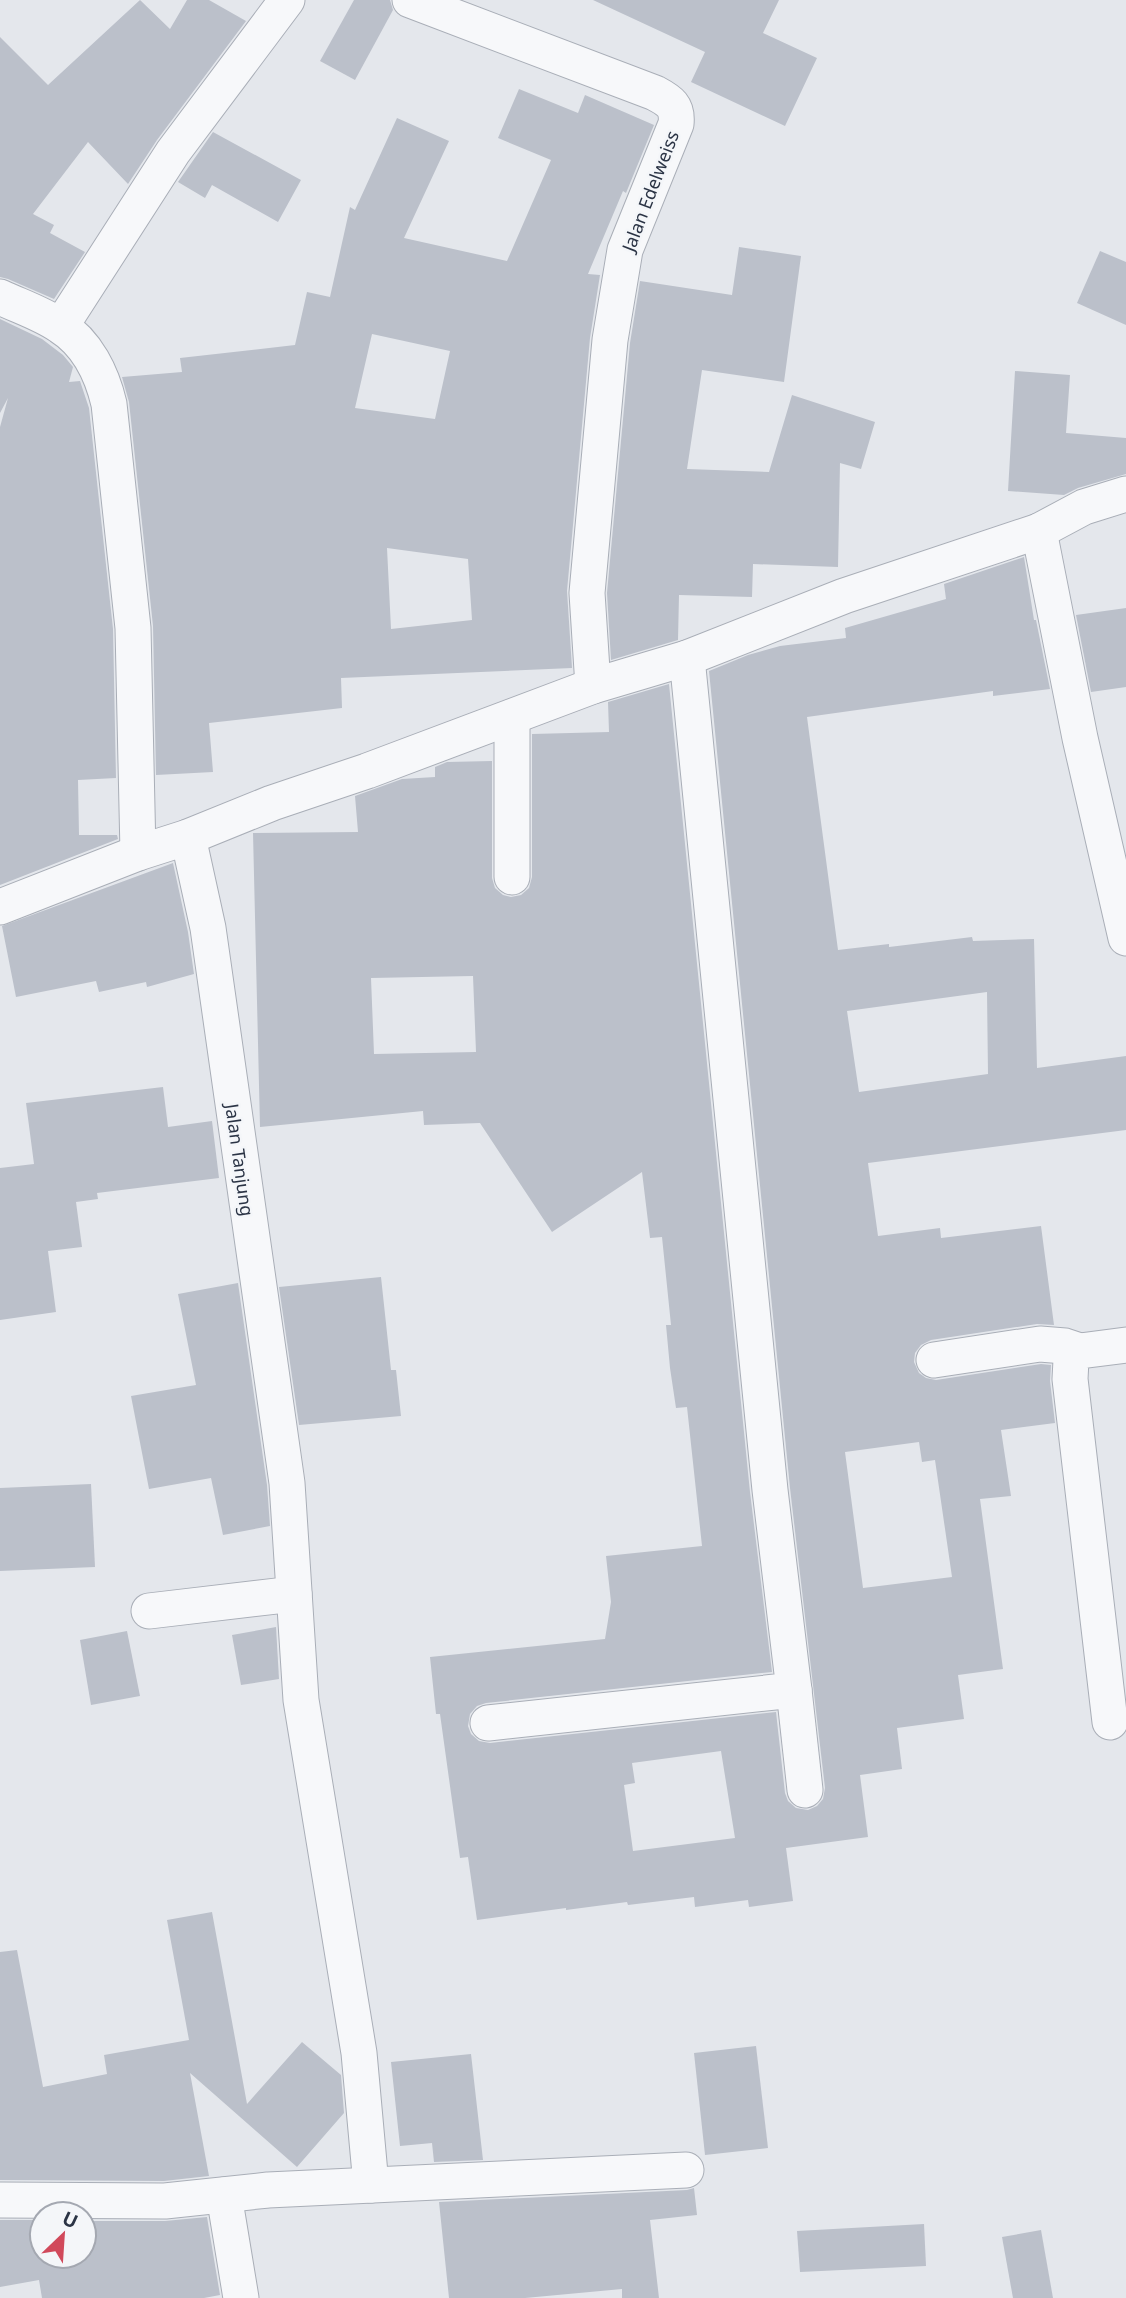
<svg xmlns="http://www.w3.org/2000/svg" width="1126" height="2298" font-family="'Noto Sans',sans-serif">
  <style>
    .building { fill: #bbc0ca; fill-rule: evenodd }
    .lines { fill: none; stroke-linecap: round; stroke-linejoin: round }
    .minor-casing { stroke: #a9aeb7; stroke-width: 37 }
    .minor { stroke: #f7f8fa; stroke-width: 35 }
    .labels { text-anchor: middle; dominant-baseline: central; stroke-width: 5; stroke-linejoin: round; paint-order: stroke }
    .street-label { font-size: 18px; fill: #2b3445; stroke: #f4f6f9 }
  </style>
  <rect width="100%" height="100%" fill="#e4e7ec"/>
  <g class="building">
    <path d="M140 0 170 29 187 0H209L246 21 157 140 128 184 88 142 33 214 54 225 50 233 85 252 54 299 8 279 0 277V37L48 85Z"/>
    <path d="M354 0H390L393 10 355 80 320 61Z"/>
    <path d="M593 0H779L763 33 817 58 785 126 691 82 705 52Z"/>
    <path d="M519 89 578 113 585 95 654 125 626 193 623 191 588 274 600 275 590 338 567 591 572 668 341 678 342 708 209 723 213 772 156 775 153 626 129 402 122 377 182 372 180 358 295 345 307 292 330 297 350 207 355 210 397 118 449 141 404 238 507 261 551 160 498 138ZM372 334 450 351 435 419 355 408ZM387 548 468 559 472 620 391 629Z"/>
    <path d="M213 132 301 180 278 222 212 185 205 198 178 182Z"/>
    <path d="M739 247 801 256 784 382 702 370 687 469 769 472 792 395 875 422 861 469 840 463 838 567 753 564 752 597 679 595 678 640 611 660 607 593 630 343 640 281 732 295Z"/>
    <path d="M1100 251 1126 262V325L1077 303Z"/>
    <path d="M0 319 42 339 63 355 73 367 69 382 80 381 89 408 113 629 116 778 78 780 79 835H117L118 839 0 885V427L8 398 0 413Z"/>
    <path d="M1015 371 1070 375 1066 433 1126 438V474L1078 488 1064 495 1008 491Z"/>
    <path d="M1024 557 1034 620H1036L1050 689 993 696V691L807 717 838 950 889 944V947L972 937 973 941 1034 939 1037 1068 1126 1056V1130L868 1163 878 1236 940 1228 941 1238 1041 1226 1054 1325 1037 1324 931 1340 921 1345 915 1353 914 1362 919 1373 926 1378 936 1380 1041 1364 1051 1365 1050 1381 1055 1423 1001 1430 1011 1496 980 1499 1003 1669 958 1675 964 1719 897 1728 902 1769 860 1775 868 1837 786 1848 793 1901 749 1907 748 1900 695 1907 694 1897 628 1905 627 1902 566 1910V1908L477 1920 468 1857 460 1858 440 1714H436L430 1657 605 1639 611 1602 606 1556 702 1546 687 1407 676 1408 670 1368 666 1325H671L662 1237 650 1238 642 1172 552 1232 480 1123 424 1125 423 1111 260 1127 253 833 358 832 355 796 402 779 435 777V767L447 762 492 761V878L495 888 503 895 511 897 521 895 529 888 532 877V734L609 732 608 702 669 684 750 1492 772 1672 486 1703 477 1706 470 1714 468 1726 471 1734 479 1741 490 1743 776 1712 785 1793 788 1801 796 1808 808 1810 817 1806 823 1799 825 1788 790 1488 709 671 748 655 780 646 846 638 845 628 946 599 944 584ZM473 976 476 1052 374 1054 371 978ZM987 992 988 1074 859 1092 847 1011ZM919 1442 922 1462 935 1460 952 1577 863 1588 845 1452ZM721 1751 735 1838 633 1851 624 1785 635 1783 632 1763Z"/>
    <path d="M1126 608V687L1091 692 1076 615Z"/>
    <path d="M173 863 188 932 194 974 147 987 146 982 99 992 96 981 16 997 2 926Z"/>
    <path d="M163 1087 168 1127 212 1121 219 1178 97 1193 98 1199 76 1202 82 1247 48 1251 56 1312 0 1320V1168L34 1164 26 1103Z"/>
    <path d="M381 1277 391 1370H396L401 1416 299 1425 279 1287Z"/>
    <path d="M238 1283 267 1485 270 1526 223 1535 211 1478 149 1489 131 1396 196 1385 178 1294Z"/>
    <path d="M91 1484 95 1567 0 1571V1488Z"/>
    <path d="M276 1627 279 1679 241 1685 232 1635Z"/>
    <path d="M127 1631 140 1696 91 1705 80 1640Z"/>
    <path d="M212 1912 247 2104 302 2042 341 2075 344 2113 297 2167 190 2073 209 2176 164 2181 0 2180V1952L17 1950 43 2087 107 2074 104 2055 189 2040 167 1920Z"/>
    <path d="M756 2046 768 2148 705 2155 694 2053Z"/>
    <path d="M471 2054 483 2160 434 2162 432 2143 400 2146 391 2062Z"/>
    <path d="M694 2188 697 2215 650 2220 659 2298H622V2289L525 2298H449L439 2202 687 2190Z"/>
    <path d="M207 2217 220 2295 204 2298H42L39 2280 0 2287V2220H42V2256H84V2221H165Z"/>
    <path d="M924 2224 926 2266 800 2272 797 2231Z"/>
    <path d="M1041 2230 1053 2298H1013L1002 2237Z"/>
  </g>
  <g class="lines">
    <g class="minor-casing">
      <g id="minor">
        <path d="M410 0 655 93C670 101 678 106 676 124L625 250 610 340 587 593 593 686"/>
        <path d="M0 297C19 306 43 314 60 326 87 343 102 374 109 404L133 628 138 853"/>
        <path d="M61 326 173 152 287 0"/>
        <path d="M1039 531 1080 738 1126 938"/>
        <path d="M188 837 208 928 287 1483 301 1700 359 2053 371 2185"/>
        <path d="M512 877V717"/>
        <path d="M0 907 138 853 188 837 272 803 367 771 593 686 687 658 844 596 1039 531 1084 507 1126 494"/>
        <path d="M934 1360 1040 1344 1065 1346 1080 1351"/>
        <path d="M149 1611 294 1594"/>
        <path d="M794 1690 805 1790"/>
        <path d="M1110 1722 1070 1379 1071 1360 1080 1351 1126 1345"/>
        <path d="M488 1723 794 1690 770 1490 687 658"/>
        <path d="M224 2195 241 2298"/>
        <path d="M0 2200 165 2201 268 2190 686 2170"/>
      </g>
    </g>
    <use href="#minor" class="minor"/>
  </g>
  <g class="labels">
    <g class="street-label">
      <text transform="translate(650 191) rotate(-69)">Jalan Edelweiss</text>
      <text transform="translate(240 1160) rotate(82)">Jalan Tanjung</text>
    </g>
  </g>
  <g transform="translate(63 2235) rotate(25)"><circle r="33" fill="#f4f6f9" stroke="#a4a8b1" stroke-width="2"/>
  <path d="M0-5L12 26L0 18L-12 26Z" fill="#d1495b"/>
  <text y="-10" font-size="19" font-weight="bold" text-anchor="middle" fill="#2b3445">U</text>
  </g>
</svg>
